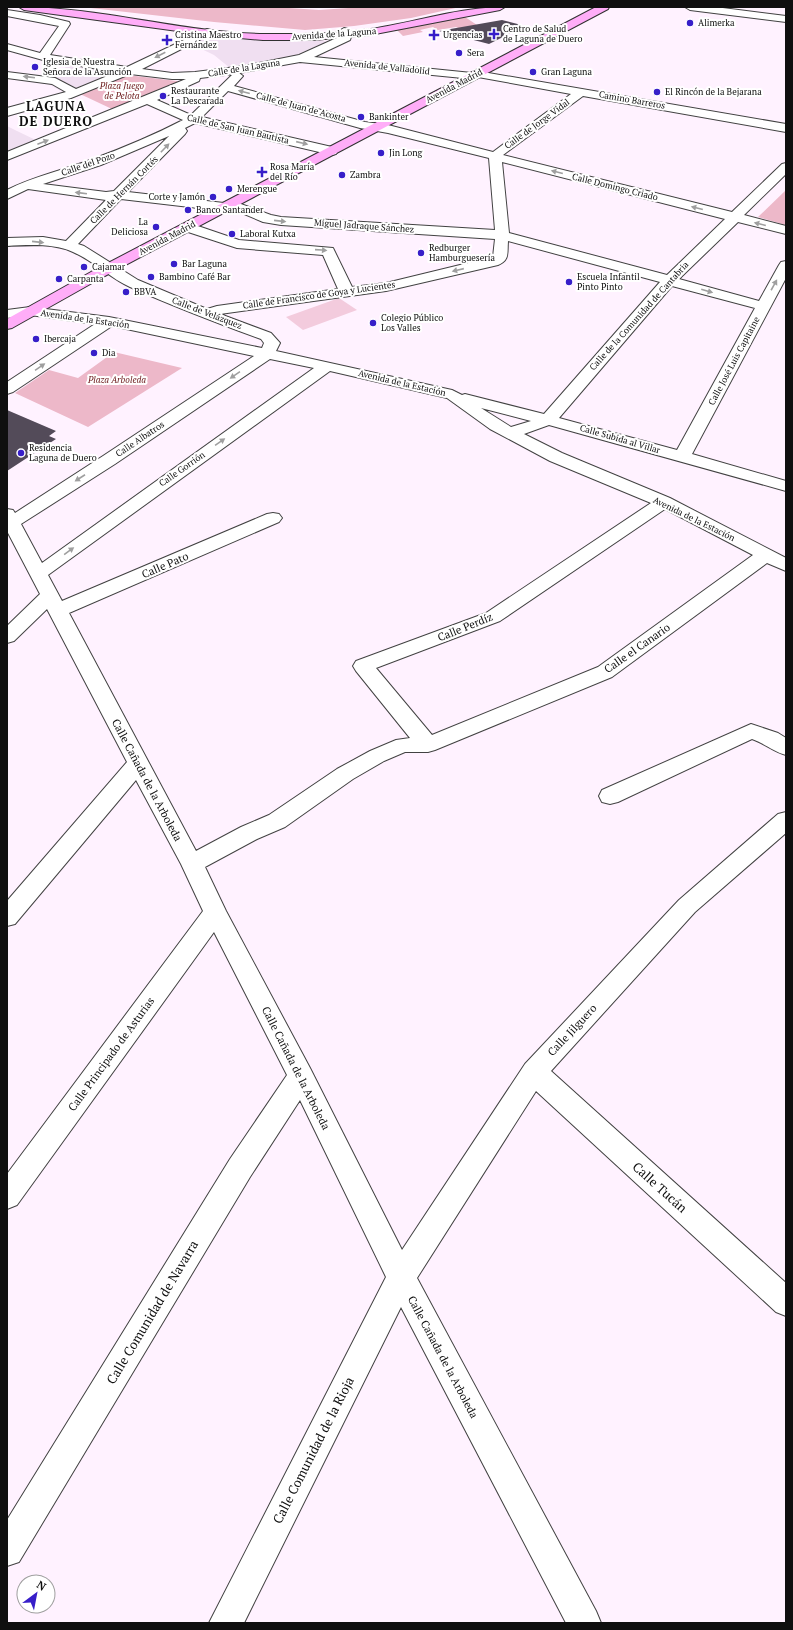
<svg xmlns="http://www.w3.org/2000/svg" width="793" height="1630" font-family="'PT Serif',serif">
  <style>
    .green { fill: #edb8c9 }
    .pitch { fill: #f3cbdd }
    .plaza { fill: #f0dff1 }
    .building { fill: #534b59 }
    .lines { fill: none; stroke-linecap: round; stroke-linejoin: round }
    .street-casing { stroke: #424242; stroke-width: 2 }
    .secondary-casing { stroke: #313131; stroke-width: 2 }
    .street { fill: #fff; fill-rule: evenodd }
    .secondary { fill: #ffadf8; fill-rule: evenodd }
    .oneway { fill: #9f9f9f }
    .poi-dot { fill: #371ec9; stroke: #fff; stroke-width: 1.5 }
    .labels { text-anchor: middle; dominant-baseline: central; stroke-width: 4; stroke-linejoin: round; paint-order: stroke }
    .far-poi-label { font-size: 9px; fill: #0f0f0f; stroke: #fff; text-anchor: start }
    .far-street-label { font-size: 9px; fill: #0f0f0f; stroke: #fff }
    .far-park-label { font-size: 9px; font-style: italic; fill: #6c1b1c; stroke: #fff }
    .street-label { font-size: 11px; fill: #0f0f0f; stroke: #fff }
    .far-district-label { font-size: 13px; font-weight: bold; letter-spacing: 1px; fill: #0f0f0f; stroke: #fff }
    .near-street-label { font-size: 13px; fill: #0f0f0f; stroke: #fff }
  </style>
  <rect width="100%" height="100%" fill="#fff2ff"/>
  <g class="green">
    <path d="M82 7H274L319 10 363 7H460L411 18 354 26 305 30 214 22Z"/>
    <path d="M465 17 480 27 461 29 456 27 438 30 433 27 420 30 423 32 403 36 397 30Z"/>
    <path d="M127 75 177 81 179 83 112 109 80 94Z"/>
    <path d="M786 190V225L758 217Z"/>
    <path d="M114 352 182 368 88 427 15 393 49 370 78 378Z"/>
  </g>
  <path class="pitch" d="M339 298 357 310 303 330 286 317Z"/>
  <g class="plaza">
    <path d="M206 35 321 39 326 42 293 56 230 68 214 55 189 43Z"/>
    <path d="M73 62 129 71 68 95 45 82Z"/>
    <path d="M7 126 17 131 42 143 7 156Z"/>
  </g>
  <g class="building">
    <path d="M502 20 525 26 489 44 439 31Z"/>
    <path d="M7 410 56 431 49 436 56 439 7 471Z"/>
  </g>
  <g class="lines">
    <g class="street-casing">
      <g id="street">
        <path d="M685 7H715L786 16V22L690 10Z"/>
        <path d="M7 10 40 15 69 22 70 24 50 55 127 67 207 29 211 30 212 32 211 34 142 69 172 73 195 72 244 66 299 55 341 36 339 31 344 28 348 29 352 34 350 40 314 57 472 73 477 71 786 124V132L583 96 503 155 732 212 782 164 786 163V174L744 215 786 226V234L738 222 679 279 759 301 779 265 781 262 786 261V278L692 454 786 481V491L549 425 524 434 562 453 670 498 786 558V571L767 563 612 677 435 750 428 752H405L384 761 353 779 285 827 257 839 205 867 226 911 310 1068 402 1250 525 1064 679 900 778 814 786 812V833L695 912 551 1071 786 1283V1316L776 1312 536 1091 417 1278 596 1611 601 1623H566L401 1307 244 1623H209L386 1277 300 1100 250 1177 19 1562 7 1566V1520L230 1159 287 1075 214 932 17 1205 7 1209V1174L203 911 181 864 136 780 15 924 7 926V901L127 762 47 609 14 641 7 643V626L40 594 7 531V509L13 510 15 513 103 456 254 356 112 326 13 392 7 394V382L95 324 30 315 7 318V310L30 307 109 317 262 348 264 343 261 339C217 323 173 306 130 287 110 278 94 261 73 252 53 243 28 245 7 246V238L43 237 66 241 106 200 28 189 7 199V190C34 176 64 170 93 159 123 148 154 135 183 120L147 104 7 160V152L186 79H172L130 74 71 98 7 116V108L66 92 52 84 7 78V72L55 78 76 89 117 72 43 60 7 50V44L40 53 59 26 7 16ZM300 62 473 79 478 77 571 94 493 152 388 125 365 122 234 86 243 76 239 73ZM233 74 191 115 157 100 199 81 200 78ZM228 91 360 128 388 133 489 158 495 230 281 217 271 215 230 200 224 203 128 192 185 134 187 131 185 128 195 123 332 155 336 154 338 151 336 148 332 147 202 117ZM169 136 114 191 106 192 43 184 101 165ZM502 162 725 219 667 275 509 233ZM121 199 224 211 230 208 263 222 281 225 495 239 493 257 386 283 352 287 333 248 239 240 192 224H182L180 227 182 230 237 248 323 255 338 289 217 306 207 309 138 280 84 246 78 244ZM508 241 660 282 544 414 465 394 462 395 452 390 276 351 280 343 271 333 220 314 386 291 498 265C510 260 507 253 508 241ZM672 286 755 308 677 450 559 418ZM270 359 314 368 42 563 21 524 115 464ZM330 371 447 398 490 429 550 461 651 503 486 613 356 661 353 666 356 671 410 738 396 740 370 751 337 769 269 815 241 827 196 851 69 613 279 522 282 518 279 514 273 513 267 514 62 601 48 575ZM481 408 531 421 511 427ZM665 509 753 555 598 667 432 735 376 668 500 621Z"/>
        <path d="M751 724 778 733 786 738V755C774 752 764 743 752 739L618 802 610 804 602 802 599 796 602 790Z"/>
      </g>
    </g>
    <g class="secondary-casing">
      <g id="secondary">
        <path d="M19 7C102 7 183 33 265 34 300 34 336 34 371 29 416 22 460 7 505 7L500 10 370 35 313 40H263L207 35 24 10Z"/>
        <path d="M596 7H609L608 9 101 278 12 328 7 329V319L91 272Z"/>
      </g>
    </g>
    <use href="#street" class="street"/>
    <use href="#secondary" class="secondary"/>
  </g>
  <defs><path id="oneway-solid" d="M-6-.8H1V-3.2L6.5 0L1 3.2V.8H-6Z"/></defs>
  <g class="oneway">
    <use href="#oneway-solid" transform="translate(160 55) rotate(153)"/>
    <use href="#oneway-solid" transform="translate(29 77) rotate(-173)"/>
    <use href="#oneway-solid" transform="translate(244 92) rotate(-165)"/>
    <use href="#oneway-solid" transform="translate(43 142) rotate(-21)"/>
    <use href="#oneway-solid" transform="translate(302 143) rotate(13)"/>
    <use href="#oneway-solid" transform="translate(165 148) rotate(-46)"/>
    <use href="#oneway-solid" transform="translate(557 172) rotate(-166)"/>
    <use href="#oneway-solid" transform="translate(81 193) rotate(-173)"/>
    <use href="#oneway-solid" transform="translate(697 208) rotate(-166)"/>
    <use href="#oneway-solid" transform="translate(280 221) rotate(6)"/>
    <use href="#oneway-solid" transform="translate(760 224) rotate(-166)"/>
    <use href="#oneway-solid" transform="translate(38 242) rotate(6)"/>
    <use href="#oneway-solid" transform="translate(321 250) rotate(4)"/>
    <use href="#oneway-solid" transform="translate(458 270) rotate(167)"/>
    <use href="#oneway-solid" transform="translate(774 285) rotate(-61)"/>
    <use href="#oneway-solid" transform="translate(707 291) rotate(16)"/>
    <use href="#oneway-solid" transform="translate(40 367) rotate(-34)"/>
    <use href="#oneway-solid" transform="translate(235 375) rotate(146)"/>
    <use href="#oneway-solid" transform="translate(220 442) rotate(-35)"/>
    <use href="#oneway-solid" transform="translate(80 478) rotate(147)"/>
    <use href="#oneway-solid" transform="translate(69 551) rotate(-36)"/>
  </g>
  <g class="poi-dot">
    <circle cx="690" cy="23" r="4"/>
    <path d="M492 28h4v4h4v4h-4v4h-4v-4h-4v-4h4z"/>
    <path d="M432 29h4v4h4v4h-4v4h-4v-4h-4v-4h4z"/>
    <path d="M165 34h4v4h4v4h-4v4h-4v-4h-4v-4h4z"/>
    <circle cx="459" cy="53" r="4"/>
    <circle cx="35" cy="67" r="4"/>
    <circle cx="533" cy="72" r="4"/>
    <circle cx="657" cy="92" r="4"/>
    <circle cx="163" cy="96" r="4"/>
    <circle cx="361" cy="117" r="4"/>
    <circle cx="381" cy="153" r="4"/>
    <path d="M260 166h4v4h4v4h-4v4h-4v-4h-4v-4h4z"/>
    <circle cx="342" cy="175" r="4"/>
    <circle cx="229" cy="189" r="4"/>
    <circle cx="213" cy="197" r="4"/>
    <circle cx="188" cy="210" r="4"/>
    <circle cx="156" cy="227" r="4"/>
    <circle cx="232" cy="234" r="4"/>
    <circle cx="421" cy="253" r="4"/>
    <circle cx="174" cy="264" r="4"/>
    <circle cx="84" cy="267" r="4"/>
    <circle cx="151" cy="277" r="4"/>
    <circle cx="59" cy="279" r="4"/>
    <circle cx="569" cy="282" r="4"/>
    <circle cx="126" cy="292" r="4"/>
    <circle cx="373" cy="323" r="4"/>
    <circle cx="36" cy="339" r="4"/>
    <circle cx="94" cy="353" r="4"/>
    <circle cx="21" cy="453" r="4"/>
  </g>
  <g class="labels">
    <g class="far-poi-label">
      <text x="698" y="23">Alimerka</text>
      <text x="503" y="29">Centro de Salud<tspan x="503" dy="10">de Laguna de Duero</tspan></text>
      <text x="175" y="35">Cristina Maestro<tspan x="175" dy="10">Fernández</tspan></text>
      <text x="443" y="35">Urgencias</text>
      <text x="467" y="53">Sera</text>
      <text x="43" y="62">Iglesia de Nuestra<tspan x="43" dy="10">Señora de la Asunción</tspan></text>
      <text x="541" y="72">Gran Laguna</text>
      <text x="171" y="91">Restaurante<tspan x="171" dy="10">La Descarada</tspan></text>
      <text x="665" y="92">El Rincón de la Bejarana</text>
      <text x="369" y="117">Bankinter</text>
      <text x="389" y="153">Jin Long</text>
      <text x="270" y="167">Rosa María<tspan x="270" dy="10">del Río</tspan></text>
      <text x="350" y="175">Zambra</text>
      <text x="237" y="189">Merengue</text>
      <text x="205" y="197" text-anchor="end">Corte y Jamón</text>
      <text x="196" y="210">Banco Santander</text>
      <text x="148" y="222" text-anchor="end">La<tspan x="148" dy="10">Deliciosa</tspan></text>
      <text x="240" y="234">Laboral Kutxa</text>
      <text x="429" y="248">Redburger<tspan x="429" dy="10">Hamburguesería</tspan></text>
      <text x="182" y="264">Bar Laguna</text>
      <text x="92" y="267">Cajamar</text>
      <text x="159" y="277">Bambino Café Bar</text>
      <text x="577" y="277">Escuela Infantil<tspan x="577" dy="10">Pinto Pinto</tspan></text>
      <text x="67" y="279">Carpanta</text>
      <text x="134" y="292">BBVA</text>
      <text x="381" y="318">Colegio Público<tspan x="381" dy="10">Los Valles</tspan></text>
      <text x="44" y="339">Ibercaja</text>
      <text x="102" y="353">Dia</text>
      <text x="29" y="448">Residencia<tspan x="29" dy="10">Laguna de Duero</tspan></text>
    </g>
    <g class="far-street-label">
      <text transform="translate(334 34) rotate(-4)">Avenida de la Laguna</text>
      <text transform="translate(387 67) rotate(6)">Avenida de Valladolid</text>
      <text transform="translate(244 68) rotate(-9)">Calle de la Laguna</text>
      <text transform="translate(454 86) rotate(-28)">Avenida Madrid</text>
      <text transform="translate(632 100) rotate(10)">Camino Barreros</text>
      <text transform="translate(301 107) rotate(15)">Calle de Juan de Acosta</text>
      <text transform="translate(537 124) rotate(-36)">Calle de Jorge Vidal</text>
      <text transform="translate(238 129) rotate(13)">Calle de San Juan Bautista</text>
      <text transform="translate(88 164) rotate(-19)">Calle del Pozo</text>
      <text transform="translate(615 187) rotate(14)">Calle Domingo Criado</text>
      <text transform="translate(124 190) rotate(-45)">Calle de Hernán Cortés</text>
      <text transform="translate(364 226) rotate(4)">Miguel Jadraque Sánchez</text>
      <text transform="translate(167 238) rotate(-28)">Avenida Madrid</text>
      <text transform="translate(319 295) rotate(-8)">Calle de Francisco de Goya y Lucientes</text>
      <text transform="translate(207 313) rotate(21)">Calle de Velázquez</text>
      <text transform="translate(639 316) rotate(-48)">Calle de la Comunidad de Cantabria</text>
      <text transform="translate(85 319) rotate(8)">Avenida de la Estación</text>
      <text transform="translate(734 361) rotate(-62)">Calle José Luis Capitaine</text>
      <text transform="translate(402 383) rotate(13)">Avenida de la Estación</text>
      <text transform="translate(140 439) rotate(-34)">Calle Albatros</text>
      <text transform="translate(620 439) rotate(16)">Calle Subida al Villar</text>
      <text transform="translate(182 469) rotate(-35)">Calle Gorrión</text>
      <text transform="translate(694 519) rotate(26)">Avenida de la Estación</text>
    </g>
    <g class="far-park-label">
      <text x="122" y="86">Plaza Juego<tspan x="122" dy="10">de Pelota</tspan></text>
      <text x="117" y="380">Plaza Arboleda</text>
    </g>
    <g class="street-label">
      <text transform="translate(165 565) rotate(-23)">Calle Pato</text>
      <text transform="translate(465 627) rotate(-22)">Calle Perdíz</text>
      <text transform="translate(637 648) rotate(-35)">Calle el Canario</text>
      <text transform="translate(147 780) rotate(62)">Calle Cañada de la Arboleda</text>
      <text transform="translate(572 1030) rotate(-47)">Calle Jilguero</text>
      <text transform="translate(111 1054) rotate(-54)">Calle Principado de Asturias</text>
      <text transform="translate(296 1068) rotate(63)">Calle Cañada de la Arboleda</text>
      <text transform="translate(443 1357) rotate(62)">Calle Cañada de la Arboleda</text>
    </g>
    <g class="far-district-label">
      <text x="56" y="106">LAGUNA<tspan x="56" dy="15">DE DUERO</tspan></text>
    </g>
    <g class="near-street-label">
      <text transform="translate(660 1187) rotate(42)">Calle Tucán</text>
      <text transform="translate(152 1312) rotate(-59)">Calle Comunidad de Navarra</text>
      <text transform="translate(313 1450) rotate(-63)">Calle Comunidad de la Rioja</text>
    </g>
  </g>
  <rect width="793" height="1630" fill="none" stroke="#0f0f0f" stroke-width="16"/>
  <g transform="translate(36 1594) rotate(32)"><circle r="19" fill="#ffffff" stroke="#9f9f9f"/>
  <path d="M0-3L7 15L0 10L-7 15Z" fill="#371ec9"/>
  <text y="-6" font-size="11" font-weight="bold" text-anchor="middle" fill="#0f0f0f">N</text>
  </g>
</svg>
